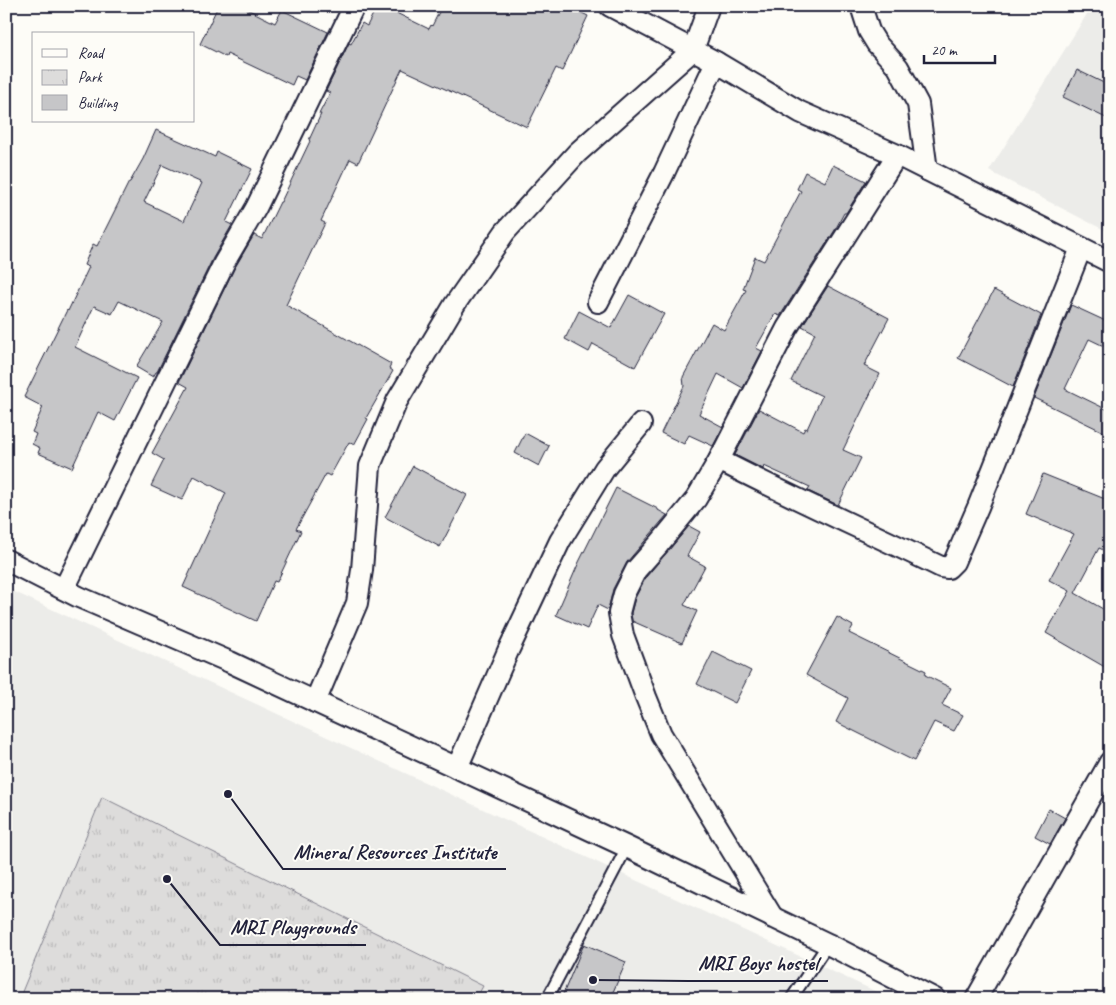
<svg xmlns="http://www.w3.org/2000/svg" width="1116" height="1005" font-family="Caveat,sans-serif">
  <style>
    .built { fill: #ecece9 }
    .park { fill: url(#park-tufts); stroke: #807f8b }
    .building { fill: #c6c6c8; stroke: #22223b; fill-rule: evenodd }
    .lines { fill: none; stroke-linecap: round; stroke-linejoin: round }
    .lane-casing { stroke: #22223b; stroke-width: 14 }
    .street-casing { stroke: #22223b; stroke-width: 24 }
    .lane { stroke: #fdfcf7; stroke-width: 10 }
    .street { stroke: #fdfcf7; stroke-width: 20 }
    .leader { fill: none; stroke: #22223b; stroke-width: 2 }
    .callout-dot { fill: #22223b; stroke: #fdfcf7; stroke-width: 2 }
    .callout-label { font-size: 21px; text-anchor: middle; font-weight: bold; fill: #22223b; stroke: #fdfcf7; stroke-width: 4; stroke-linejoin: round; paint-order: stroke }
  </style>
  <defs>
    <pattern id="park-tufts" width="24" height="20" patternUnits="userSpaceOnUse" patternTransform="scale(1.25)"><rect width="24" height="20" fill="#dddcdb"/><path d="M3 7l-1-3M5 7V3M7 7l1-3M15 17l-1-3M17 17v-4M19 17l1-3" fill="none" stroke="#bdbcbd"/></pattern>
  </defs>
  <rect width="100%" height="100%" fill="#fdfcf7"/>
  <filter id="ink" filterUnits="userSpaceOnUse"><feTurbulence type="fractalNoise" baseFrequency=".02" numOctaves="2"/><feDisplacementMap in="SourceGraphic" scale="10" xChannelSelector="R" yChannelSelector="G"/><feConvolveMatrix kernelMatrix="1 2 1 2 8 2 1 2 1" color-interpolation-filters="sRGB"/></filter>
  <g filter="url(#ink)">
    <g class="built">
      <path d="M1092 6H1110V233L989 171Z"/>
      <path d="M6 588 892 999H6Z"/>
    </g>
    <path class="park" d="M102 797 483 986 476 999H19Z"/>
    <g class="building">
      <path d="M218 6H241L275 23 282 10 328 32 305 80 296 76 292 85 227 54 226 57 200 44Z"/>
      <path d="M377 6H382L429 29 431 25 432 26 442 6H568L588 16 562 71 556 68 527 127 402 69 358 163 350 159 321 221 325 223 286 305 391 364 389 368 393 371 366 418 368 419 354 445 349 442 330 476 326 474 296 529 301 531 277 582 274 581 256 621 183 587 226 493 194 476 182 500 151 486 164 460 152 453 188 387 179 382 234 269 254 235 262 239 280 202H281L310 141 309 140 321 114H319L330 93 326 91 349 43 351 44 362 23 367 26Z"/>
      <path d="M1077 70 1110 86V120L1063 97Z"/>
      <path d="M156 130 215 157 217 152 252 169 226 222 232 225 213 258 157 372H156L153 377 136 367 163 322 119 301 112 314 94 306 75 347 137 378 115 421 98 412 72 468 38 453 40 448 32 444 36 434 32 432 43 407 24 397 67 310 68 311 89 267 84 265 93 244 97 246 129 182H130L143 159ZM162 165 202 183 184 221 144 202Z"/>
      <path d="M833 165 866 181 846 213H844L835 230 780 316 775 314 756 348 762 351 743 388 718 374 699 414 723 427 713 446 689 435 684 444 661 433 684 386 683 377 712 323 724 330 746 290 743 289 755 257 764 261 801 191 797 189 805 172 825 182Z"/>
      <path d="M828 286 889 318 864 366 880 374 843 450 861 458 838 505 808 491 810 487 764 466 763 469 735 455 759 409 803 432 805 428 807 429 822 396 791 381 815 333 802 326Z"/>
      <path d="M994 290 1041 315 1013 387 958 358Z"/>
      <path d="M629 295 664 314 635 367 593 344 589 352 565 339 579 311 611 328Z"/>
      <path d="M1071 305 1110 323V349L1089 339 1065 389 1110 411V435L1034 398Z"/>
      <path d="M525 433 549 446 539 466 515 453Z"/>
      <path d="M413 466 467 495 440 547 385 517Z"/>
      <path d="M1043 474 1110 501V553L1099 548 1075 593 1110 613V670L1046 633 1070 591 1049 580 1074 534 1026 514Z"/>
      <path d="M616 488 658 509V510L667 515 627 562 613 589 608 610 598 605 587 629 556 615 579 562Z"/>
      <path d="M689 526 700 532 687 556 705 566 684 605 697 611 682 643 632 621 631 613 635 598 646 577Z"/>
      <path d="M837 617 853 626 849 633 926 671 925 675 951 688 942 705 963 715 954 731 934 722 914 761 836 722 848 698 806 675Z"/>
      <path d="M713 652 751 671 735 703 697 684Z"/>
      <path d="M1049 809 1065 818 1050 844 1035 836Z"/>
      <path d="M584 944 626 962 610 999H561Z"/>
    </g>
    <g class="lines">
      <g class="lane-casing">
        <g id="lane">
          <path d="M547 999 627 847"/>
          <path d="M791 999 828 944"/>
        </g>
      </g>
      <g class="street-casing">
        <g id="street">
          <path d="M610 6 716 62 800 112 897 155 1110 262"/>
          <path d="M861 6 869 31 877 44 898 67 918 104 927 170"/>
          <path d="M598 302 664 173 716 62"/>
          <path d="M719 460C792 498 867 531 941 567L948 568 954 562 978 507 1081 248"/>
          <path d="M6 560 79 597 230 662 627 847 828 944 935 999"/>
          <path d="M64 589 224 263 256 208 354 6"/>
          <path d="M315 702 357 603 362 570 370 466 397 401 455 304 505 232 577 153 693 50 709 6"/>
          <path d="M457 768 508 651 560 541 605 468 641 424"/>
          <path d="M773 918 661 734 646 697 623 635 619 613 624 594 636 570 659 544 696 499 719 460 787 328 897 155"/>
          <path d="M976 999 1110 762"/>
        </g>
      </g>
      <use href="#lane" class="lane"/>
      <use href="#street" class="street"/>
    </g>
  </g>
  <path class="leader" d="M228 794L283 869H506M167 879L220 945H366M593 980L688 981H828"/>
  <g class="callout-dot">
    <circle cx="228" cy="794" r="5"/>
    <circle cx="167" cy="879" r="5"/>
    <circle cx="593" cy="980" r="5"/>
  </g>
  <g class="callout-label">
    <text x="395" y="859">Mineral Resources Institute</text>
    <text x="293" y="934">MRI Playgrounds</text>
    <text x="758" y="970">MRI Boys hostel</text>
  </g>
  <rect width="1116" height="1005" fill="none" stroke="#fdfcf7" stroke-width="25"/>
  <rect x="12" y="12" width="1091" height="980" fill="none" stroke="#22223b" stroke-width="2" filter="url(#ink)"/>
  <rect x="32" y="32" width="162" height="90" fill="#fdfcf7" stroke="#a5a5ac"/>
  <rect x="42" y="49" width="25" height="8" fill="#fdfcf7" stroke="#a5a5ac"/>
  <text x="78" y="58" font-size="15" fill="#22223b">Road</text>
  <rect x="42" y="70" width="25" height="15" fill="url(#park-tufts)" stroke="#a5a5ac"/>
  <text x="78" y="82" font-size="15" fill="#22223b">Park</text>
  <rect x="42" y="95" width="25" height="15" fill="#c6c6c8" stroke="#a5a5ac"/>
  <text x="78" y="108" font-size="15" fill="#22223b">Building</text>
  <path d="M924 55v8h71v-8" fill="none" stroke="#22223b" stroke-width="2.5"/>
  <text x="931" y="55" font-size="15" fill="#22223b" stroke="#fdfcf7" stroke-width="4" paint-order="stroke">20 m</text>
</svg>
